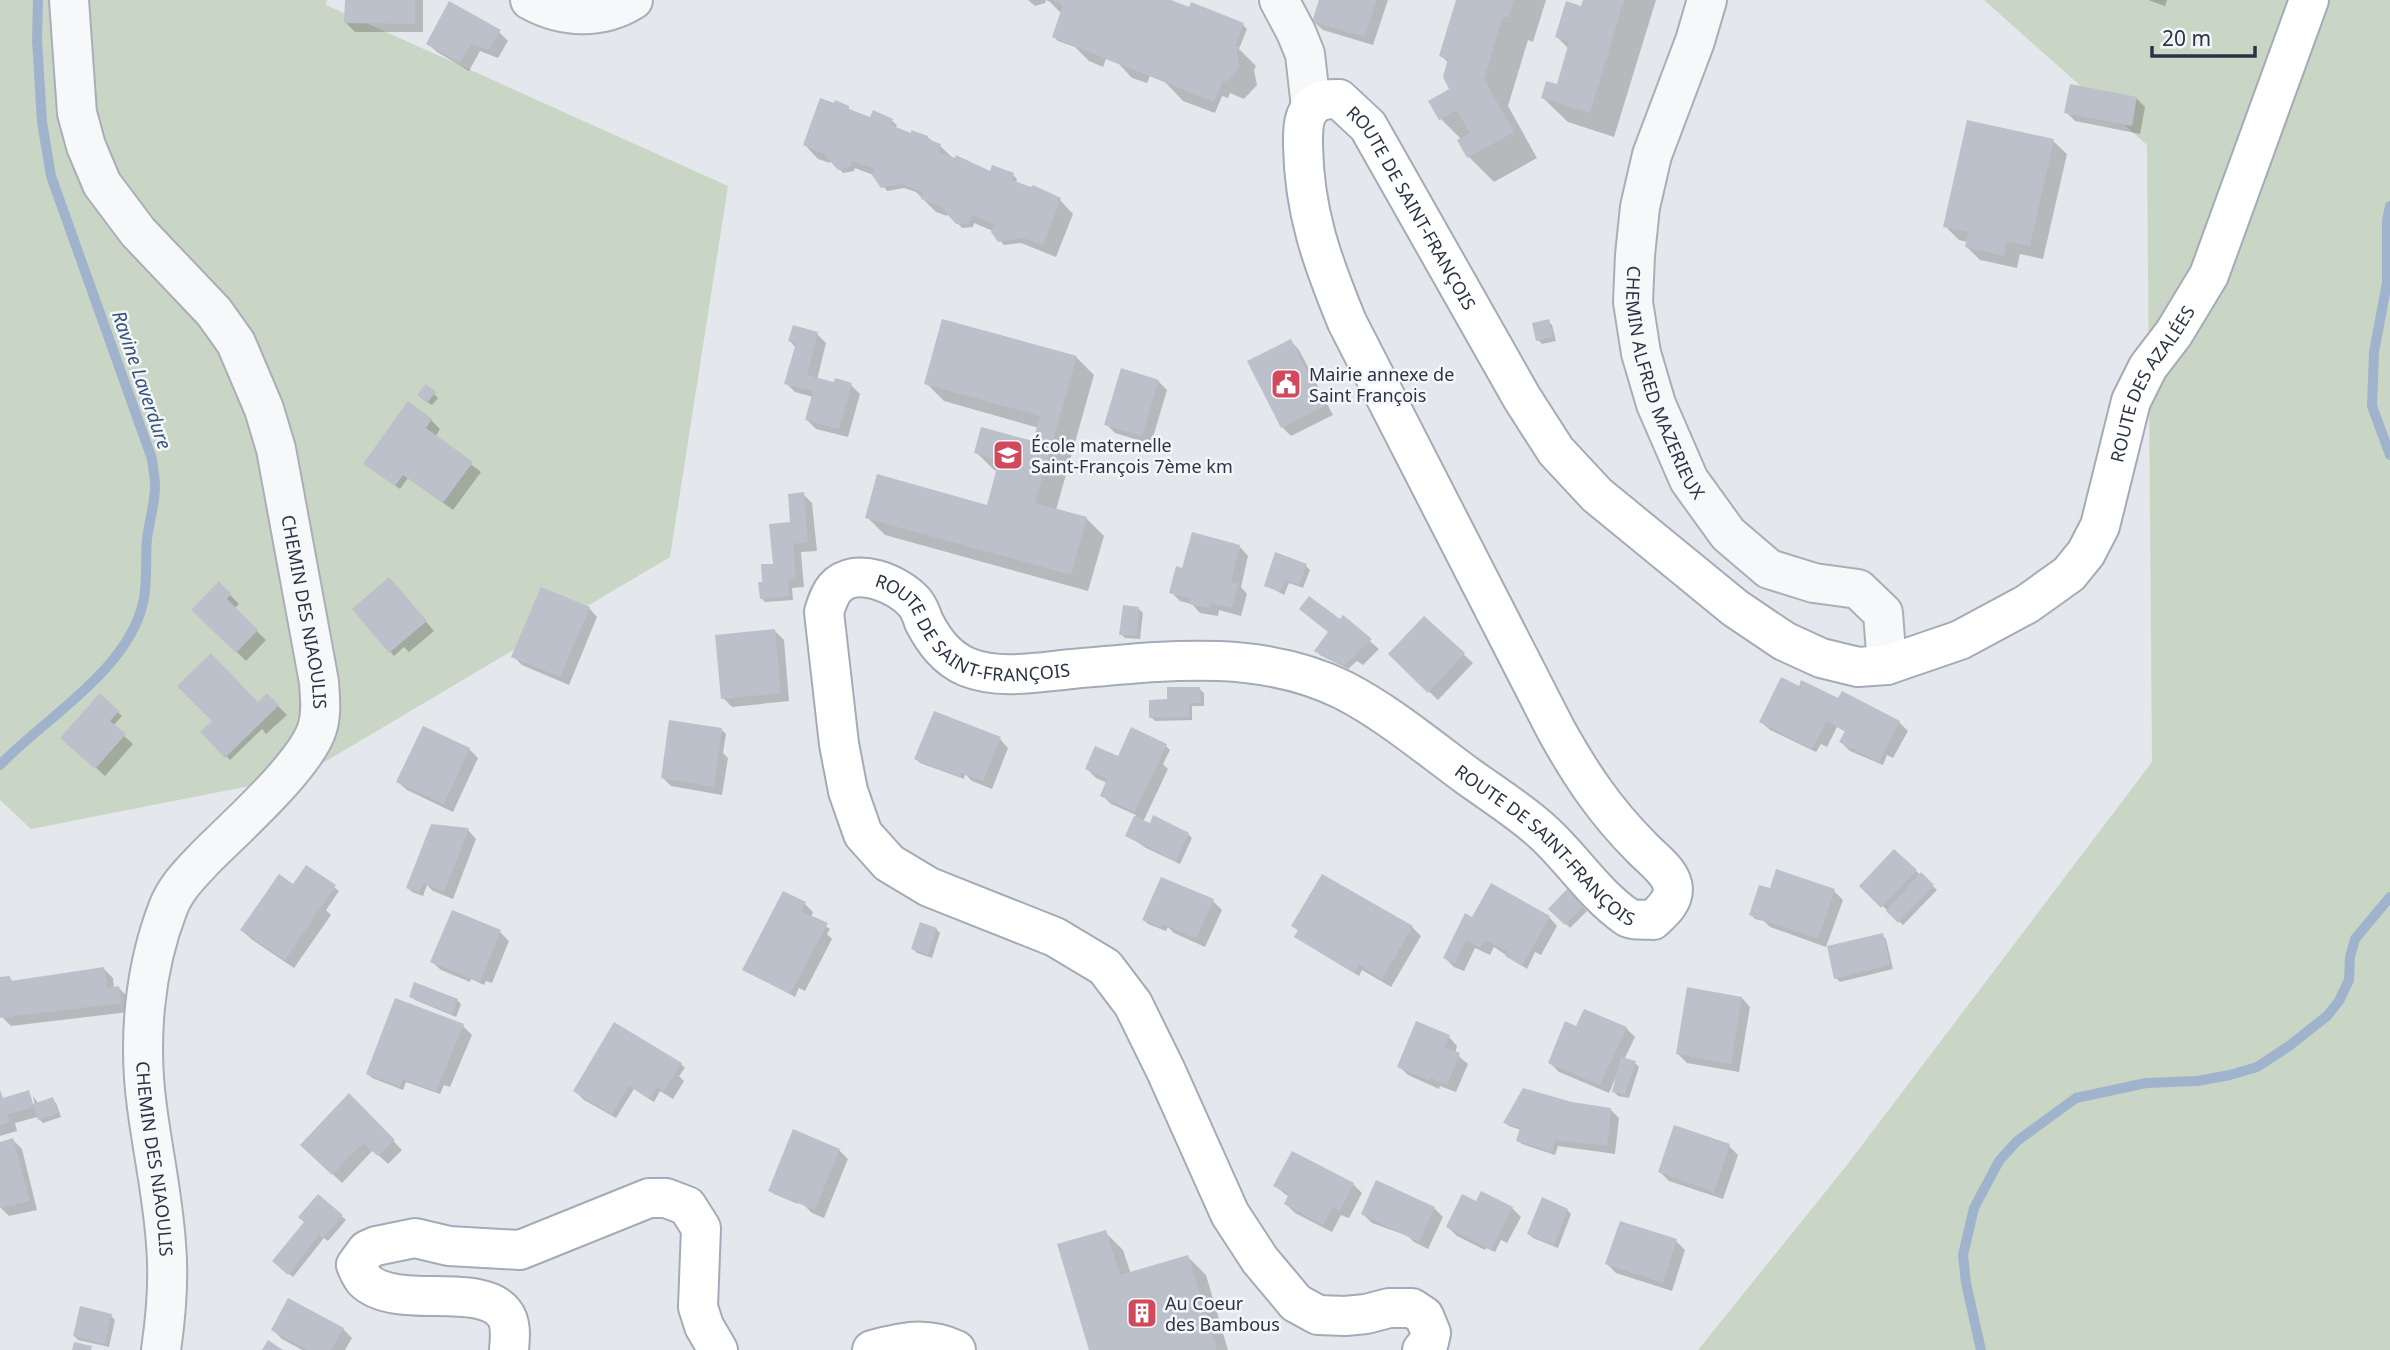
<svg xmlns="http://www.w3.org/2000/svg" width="2390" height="1350" font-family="'Noto Sans',sans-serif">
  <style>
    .green { fill: #c9d6c5 }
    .shadow { fill: #0003 }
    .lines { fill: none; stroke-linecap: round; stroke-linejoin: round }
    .stream { stroke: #9fb4cc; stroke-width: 10 }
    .building { fill: #bbc0ca }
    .minor-casing { stroke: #a9aeb7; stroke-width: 42 }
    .major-casing { stroke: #a3abb8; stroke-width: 42 }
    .minor { stroke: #f7f8fa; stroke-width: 38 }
    .major { stroke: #fff; stroke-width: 38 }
    .labels { text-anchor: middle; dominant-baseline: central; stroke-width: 5; stroke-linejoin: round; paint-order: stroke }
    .street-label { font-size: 18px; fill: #2b3445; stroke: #f4f6f9 }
    .poi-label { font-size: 18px; fill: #2b3445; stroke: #f4f6f9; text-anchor: start }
    .water-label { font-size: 19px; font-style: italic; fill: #34527a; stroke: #f4f6f9 }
  </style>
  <rect width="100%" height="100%" fill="#e4e7ec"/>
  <g class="green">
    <path d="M0 0H327L326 5 728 186 670 557 301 776 31 829 0 800Z"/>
    <path d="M1984 0H2390V1350H1698L1847 1165 2152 762 2147 145Z"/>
  </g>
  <g class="shadow">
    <path d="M346 0H423V32H355L346 23Z"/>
    <path d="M1028 0H1167L1243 25 1247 29 1239 49 1256 66 1254 70 1257 85 1244 99 1230 93 1228 98 1222 96 1215 113 1183 101 1165 82 1150 76 1147 83 1132 78 1119 64 1106 59 1103 67 1089 61 1075 47 1058 41 1054 37 1062 14 1050 2 1046 0 1045 3 1035 6Z"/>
    <path d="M1321 0H1388L1373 45 1323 30 1314 22Z"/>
    <path d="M1458 0H1546L1533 42 1528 40 1508 106 1537 158 1494 182 1469 157 1461 139 1441 119 1452 89 1449 63 1441 56Z"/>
    <path d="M1585 0H1656L1614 137 1568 122 1543 98 1558 86 1569 49 1557 37 1582 8Z"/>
    <path d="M2148 0H2167L2165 6Z"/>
    <path d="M499 32 508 41 498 58 480 51 469 71 437 52 428 44Z"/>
    <path d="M2136 98 2145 107 2140 134 2075 121 2066 112Z"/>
    <path d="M848 108 853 112 869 118 874 113 892 121 897 125 895 128 913 135 927 137 940 146 956 161 989 172 1013 175 1017 179 1016 183 1060 200 1073 214 1056 257 1021 243 1004 245 993 231 974 223 973 227 962 228 948 213 947 216 936 212 916 192 904 188 887 191 876 176 855 168 854 171 843 173 832 160 830 163 818 159 805 145Z"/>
    <path d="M2053 141 2067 154 2043 259 2020 254 2017 268 1980 260 1967 247 1968 242 1959 240 1945 226Z"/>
    <path d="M1548 321 1552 325 1556 341 1542 344 1538 340Z"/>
    <path d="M817 334 826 343 817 380 851 385 860 394 848 437 816 429 807 420 813 397 795 392 786 383 796 348 790 341Z"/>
    <path d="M1291 341 1299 350 1333 415 1291 436 1282 427Z"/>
    <path d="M1076 357 1094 375 1056 510 1086 518 1104 536 1088 591 885 535 867 517 988 507 998 471 994 470 976 452 1034 443 1039 428 944 401 926 383Z"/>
    <path d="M1158 381 1167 390 1151 444 1115 433 1106 424Z"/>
    <path d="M434 394 438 398 432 405 423 399Z"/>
    <path d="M431 420 440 429 435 437 481 472 453 510 408 478 400 489 369 467Z"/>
    <path d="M803 494 812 503 817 551 801 552 804 587 792 588 793 600 765 602 761 598 764 583 774 565Z"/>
    <path d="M1240 547 1248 556 1241 587 1247 594 1241 616 1219 610 1218 616 1200 613 1192 604 1180 601 1171 592Z"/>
    <path d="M1306 566 1310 570 1303 588 1289 583 1284 595 1266 585Z"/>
    <path d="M219 584 239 604 234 609 266 640 246 661 194 610Z"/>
    <path d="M398 588 434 631 409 652 404 647 394 656 368 624Z"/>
    <path d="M589 608 597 617 569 685 522 665 513 656Z"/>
    <path d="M1139 609 1143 613 1140 639 1125 638 1121 634Z"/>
    <path d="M1301 609 1341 622 1343 618 1379 649 1363 665 1357 661 1348 669 1320 655 1316 651 1330 633Z"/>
    <path d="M1424 618 1473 663 1438 700 1390 654Z"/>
    <path d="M775 631 784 640 789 701 732 707 723 698Z"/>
    <path d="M1800 688 1899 722 1908 731 1893 758 1887 755 1883 765 1850 751 1841 742 1846 732 1837 727 1827 747 1821 744 1816 752 1770 730 1761 722Z"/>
    <path d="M1199 689 1204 693V706H1192V720L1155 721 1151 717 1169 701Z"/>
    <path d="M267 695 287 715 266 734 262 729 230 760 203 732 258 704Z"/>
    <path d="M100 696 122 716 113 726 133 744 105 776 72 746Z"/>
    <path d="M722 730 726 734 723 753 728 758 722 795 671 786 662 777Z"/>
    <path d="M1000 739 1008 748 992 789 972 781 965 774 964 779 920 763 916 759Z"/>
    <path d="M1166 746 1170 750 1163 764 1168 769 1143 822 1188 834 1192 838 1180 864 1146 848 1128 836 1136 815 1111 804 1102 795 1107 783 1096 778 1087 769 1118 758Z"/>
    <path d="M469 749 478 758 453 812 407 790 398 782Z"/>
    <path d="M468 830 476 839 453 899 433 891 427 885 423 896 412 892 408 888Z"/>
    <path d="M1894 851 1937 890 1903 925 1861 886Z"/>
    <path d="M307 867 339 891 326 910 331 915 294 968 251 939 242 930 300 891Z"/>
    <path d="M1769 890 1834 891 1843 900 1826 947 1770 927 1764 921 1755 919 1751 915Z"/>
    <path d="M1567 891 1587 911 1570 928 1551 908Z"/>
    <path d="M1213 901 1222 910 1205 947 1174 933 1168 927 1166 931 1148 924 1144 920Z"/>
    <path d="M804 903 813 912 811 917 830 929 827 934 832 939 805 991 799 988 795 997 745 969Z"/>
    <path d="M1549 917 1557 926 1541 955 1535 952 1527 969 1494 947 1490 955 1475 948 1464 971 1454 967 1445 958 1472 919Z"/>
    <path d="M1294 926 1412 927 1421 936 1391 987 1362 970 1359 976 1300 940 1299 932Z"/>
    <path d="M936 929 940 933 932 958 917 953 913 949Z"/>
    <path d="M500 932 509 941 492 983 486 981 484 985 471 979 470 982 441 970 432 962Z"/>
    <path d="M1882 935 1886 939 1893 969 1840 982 1836 978Z"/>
    <path d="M104 969 113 978 114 989 119 988 128 997 129 1012 11 1026 2 1017 0 979 9 978 14 982Z"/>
    <path d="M411 996 457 1000 461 1004 456 1017 415 1000Z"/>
    <path d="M1742 998 1750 1007 1739 1072 1687 1063 1678 1054Z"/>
    <path d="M463 1026 472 1035 450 1087 444 1085 440 1094 406 1082 403 1090 372 1078 368 1074Z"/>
    <path d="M1577 1028H1626L1635 1037 1624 1060 1635 1063 1639 1067 1629 1098 1618 1096 1614 1092 1616 1077 1609 1093 1559 1072 1550 1063Z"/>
    <path d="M1449 1037 1457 1046 1455 1053 1468 1064 1456 1092 1440 1086 1439 1089 1408 1075 1399 1066Z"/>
    <path d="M681 1064 685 1068 679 1076 684 1081 673 1099 660 1091 654 1102 634 1089 616 1118 584 1100 575 1091Z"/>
    <path d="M29 1092 32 1105H35L33 1096 38 1103 52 1099 56 1103 61 1117 43 1123 37 1117 15 1123 17 1131 0 1136V1096L5 1099Z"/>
    <path d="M349 1095 402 1150 388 1164 373 1150 342 1183 302 1145Z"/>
    <path d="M1571 1104 1610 1109 1619 1118 1615 1154 1558 1146 1555 1155 1522 1144 1518 1141 1521 1130 1509 1126 1505 1123Z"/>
    <path d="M13 1140 22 1149 37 1210 9 1216 0 1207V1144Z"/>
    <path d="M1729 1146 1738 1155 1723 1199 1669 1181 1660 1172Z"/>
    <path d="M839 1150 848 1159 824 1218 812 1213 801 1202H796L798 1204 774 1194 770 1190Z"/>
    <path d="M1353 1184 1362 1193 1349 1218 1341 1215 1332 1232 1295 1213 1286 1204 1289 1197 1275 1186Z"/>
    <path d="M318 1196 346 1220 328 1241 324 1238 293 1277 278 1265 306 1222Z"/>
    <path d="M1477 1204 1512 1208 1521 1217 1507 1243 1501 1240 1495 1252 1486 1248 1485 1250 1457 1236 1448 1227Z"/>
    <path d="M1434 1208 1443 1217 1428 1249 1414 1242 1408 1236 1372 1223 1363 1214Z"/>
    <path d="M1567 1210 1571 1214 1558 1248 1533 1238 1529 1234Z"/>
    <path d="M1621 1223 1676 1241 1685 1250 1672 1291 1616 1273 1607 1264Z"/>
    <path d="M1105 1232 1123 1250 1131 1274 1188 1257 1206 1275 1228 1350H1091Z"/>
    <path d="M111 1316 115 1320 109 1347 78 1340 74 1336Z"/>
    <path d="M343 1329 352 1338 345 1350H302L282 1339 273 1330Z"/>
  </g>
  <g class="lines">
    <g class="stream">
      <path d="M2390 206 2387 220V283L2374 352 2372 406 2390 455"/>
      <path d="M0 765C46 717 127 671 143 603 148 583 145 560 147 539 149 522 155 504 155 486 155 477 153 468 152 459L51 176 42 122 37 40 38 0"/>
      <path d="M1981 1350 1966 1283 1963 1255 1974 1208 1999 1161 2017 1141 2076 1098 2146 1083 2197 1081 2230 1075 2257 1067 2289 1046 2327 1016 2339 1001 2349 980 2350 957 2355 939 2390 897"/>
    </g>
  </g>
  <g class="building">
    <path d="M345 0H415V24L344 23Z"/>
    <path d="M1052 0H1171L1189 7 1191 2 1244 23 1235 46 1239 47 1237 52 1240 67 1226 82 1223 80 1214 102 1052 37 1063 5Z"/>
    <path d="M1319 0H1376L1365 37 1312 22Z"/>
    <path d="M1456 0H1514L1509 18 1503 16 1484 79 1514 132 1467 158 1457 140 1470 133 1457 110 1439 120 1428 101 1449 89 1443 77 1448 59 1439 56Z"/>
    <path d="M1583 0H1624L1590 113 1541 98 1546 81 1557 84 1569 42 1555 37 1566 1 1581 6Z"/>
    <path d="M449 1 501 30 488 50 471 44 460 63 426 44Z"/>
    <path d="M2070 84 2137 97 2132 126 2064 113Z"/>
    <path d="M820 98 834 103 835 100 849 106V109L870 117 873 110 893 119 891 125 911 133V130L928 136 927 139 941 144 938 152 955 158 956 155 990 171 992 165 1014 173 1012 180 1031 187 1033 185 1061 198 1043 245 1023 238 998 242 991 232 994 224 972 215 969 224H956L940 206 921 199 923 192 901 184 881 188 872 175 875 169 853 161 850 167 838 170 824 154 803 145Z"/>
    <path d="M1967 120 2054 139 2030 246 2007 241 2004 256 1965 247 1968 232 1943 227Z"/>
    <path d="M942 319 1077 356 1035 503 1087 517 1071 575 865 518 877 474 987 505 999 460 974 453 981 427 1033 441 1040 416 924 384Z"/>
    <path d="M1549 319 1553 337 1536 341 1532 323Z"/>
    <path d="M793 325 818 332 807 375 834 382 835 378 852 383 839 429 805 420 813 391 784 384 796 343 788 341Z"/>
    <path d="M1291 339 1325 406 1281 428 1247 361Z"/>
    <path d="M1121 368 1159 380 1142 436 1104 425Z"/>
    <path d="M426 384 436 392 427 403 417 395Z"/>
    <path d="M408 401 432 419 426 428 473 462 443 503 403 475 395 486 363 464Z"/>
    <path d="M804 492 808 542 793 544 796 579H788L789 596 760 599 758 582H762L761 564H773L769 524 790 522 788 494Z"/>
    <path d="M1192 532 1240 545 1231 582 1239 583 1232 608 1210 603 1209 608 1189 604 1191 598 1169 593 1176 566 1182 568Z"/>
    <path d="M1275 552 1307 564 1299 586 1285 580 1280 592 1264 586Z"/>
    <path d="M389 577 427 621 389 653 352 609Z"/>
    <path d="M219 581 231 594 227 599 258 630 236 653 191 610Z"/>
    <path d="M541 587 590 607 560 677 511 657Z"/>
    <path d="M1309 596 1340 619 1343 615 1372 639 1344 666 1314 651 1328 632 1299 609Z"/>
    <path d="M1123 605 1139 607 1137 636 1119 635Z"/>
    <path d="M1424 616 1465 653 1428 693 1388 654Z"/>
    <path d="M775 629 781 693 721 699 715 635Z"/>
    <path d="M211 653 258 702 267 693 279 705 225 758 200 732 212 721 177 686Z"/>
    <path d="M1781 677 1799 686 1801 680 1838 698 1842 691 1900 721 1879 762 1839 742 1845 731 1827 721 1812 749 1759 722Z"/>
    <path d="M1167 687H1200L1201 703H1189V717L1149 718V700L1167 699Z"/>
    <path d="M100 693 119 711 110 721 126 734 95 769 60 738Z"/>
    <path d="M934 711 1001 737 983 781 961 773 960 777 914 759Z"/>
    <path d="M669 720 722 728 714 787 661 778Z"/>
    <path d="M423 726 470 748 444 804 396 782Z"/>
    <path d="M1131 727 1167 744 1135 812 1100 796 1107 779 1085 769 1095 746 1118 756Z"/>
    <path d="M1153 815 1189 833 1176 861 1125 836 1134 816 1150 823Z"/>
    <path d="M431 824 469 828 444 892 423 883 419 893 406 888Z"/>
    <path d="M1894 849 1917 870 1881 908 1859 886Z"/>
    <path d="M306 865 336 885 285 960 240 930 279 874 293 884Z"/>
    <path d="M1776 869 1835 889 1818 939 1749 915 1759 885 1770 888Z"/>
    <path d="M1921 872 1934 885 1898 923 1886 911Z"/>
    <path d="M1322 874 1413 926 1382 979 1359 965 1354 973 1294 937 1298 930 1291 926Z"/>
    <path d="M1161 877 1214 899 1196 939 1163 924 1162 928 1142 920Z"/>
    <path d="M1491 883 1550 916 1522 966 1505 956 1508 952 1485 940 1481 948 1466 940 1455 964 1443 958 1465 913 1472 917Z"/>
    <path d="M1567 889 1584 906 1565 925 1548 909Z"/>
    <path d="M783 891 806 902 801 911 828 923 790 994 742 970Z"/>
    <path d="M452 910 501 930 480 982 430 962Z"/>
    <path d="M920 922 937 928 928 955 911 949Z"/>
    <path d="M1883 933 1890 965 1834 979 1827 946Z"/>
    <path d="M104 967 107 988 119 986 121 1003 0 1018V977L10 976 11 981Z"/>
    <path d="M414 982 458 999 452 1014 409 997Z"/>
    <path d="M1687 987 1742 997 1731 1064 1676 1054Z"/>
    <path d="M395 998 464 1024 436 1091 402 1079 400 1087 366 1074Z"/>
    <path d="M1584 1009 1627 1027 1600 1085 1548 1063 1565 1021 1576 1026Z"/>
    <path d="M1416 1021 1450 1035 1445 1047 1460 1053 1447 1085 1431 1078 1430 1081 1397 1067Z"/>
    <path d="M614 1022 682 1063 664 1091 657 1087 649 1099 629 1086 612 1115 573 1091Z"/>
    <path d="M1621 1057 1636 1061 1625 1095 1612 1092Z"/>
    <path d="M1523 1088 1572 1102 1611 1108 1607 1146 1555 1140 1552 1152 1516 1141 1520 1128 1503 1123Z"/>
    <path d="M0 1090 3 1098 29 1090 33 1104 53 1097 58 1113 38 1120 34 1107 8 1114 9 1122 0 1125Z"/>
    <path d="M349 1093 395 1140 378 1156 363 1143 332 1175 300 1145Z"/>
    <path d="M1674 1125 1730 1144 1714 1192 1658 1172Z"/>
    <path d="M793 1129 840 1149 815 1210 768 1191Z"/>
    <path d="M13 1138 30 1201 0 1208V1142Z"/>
    <path d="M1292 1151 1354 1183 1340 1211 1332 1207 1323 1225 1284 1204 1289 1194 1273 1186Z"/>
    <path d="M1376 1180 1435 1207 1419 1242 1361 1214Z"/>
    <path d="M1481 1191 1513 1207 1491 1250 1446 1227 1462 1194 1476 1201Z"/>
    <path d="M318 1194 343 1215 323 1238 319 1235 288 1275 272 1261 304 1222 298 1217Z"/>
    <path d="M1542 1197 1568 1209 1554 1245 1527 1234Z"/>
    <path d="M1620 1221 1677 1239 1663 1283 1605 1264Z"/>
    <path d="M1106 1230 1120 1275 1188 1255 1217 1350H1089L1057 1244Z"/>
    <path d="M288 1298 344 1328 331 1350H307L271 1330Z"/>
    <path d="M80 1306 112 1314 105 1344 73 1336Z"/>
    <path d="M268 1340 283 1350H262Z"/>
    <path d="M74 1342 92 1346 91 1350H72Z"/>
  </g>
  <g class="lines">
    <g class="minor-casing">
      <g id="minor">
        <path id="s1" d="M69 0 77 113 86 146 102 184 138 232 214 312 236 343 264 409 276 449 319 682C320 698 322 714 317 729 305 766 235 828 206 857 191 873 176 887 168 908 144 970 138 1041 147 1107 153 1153 163 1198 166 1244 169 1278 166 1316 161 1350"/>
        <path d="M530 0C563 18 601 20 633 0"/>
        <path d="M1279 0 1296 32 1305 54 1311 107"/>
        <path id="s2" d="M1707 0 1695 41 1652 155 1640 207 1635 255 1633 302 1641 353 1656 404 1689 480 1728 534 1769 569 1814 583 1858 589 1883 613 1887 665"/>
      </g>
    </g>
    <g class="major-casing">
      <g id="major">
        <path d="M509 1350C510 1338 512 1323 504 1313 480 1281 395 1311 364 1280 361 1276 358 1270 356 1265L367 1250 376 1246 415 1238 449 1246 520 1250 649 1198H666L687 1206 701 1228 698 1307 704 1326 718 1350"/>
        <path d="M872 1350C902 1342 926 1336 956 1350"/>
        <path id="s3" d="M1422 1350 1429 1342 1431 1333 1424 1316 1412 1308H1389L1366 1314 1345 1316 1318 1315 1296 1303 1281 1285 1260 1260 1230 1214 1166 1071 1133 1004 1105 967 1055 937 929 887 889 863 863 834 848 791 839 744 824 612C827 603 829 595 835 588 855 565 899 584 915 603 919 608 922 616 924 622 934 641 946 658 967 667 999 680 1039 672 1072 669 1162 661 1258 648 1343 690 1388 713 1428 747 1469 777 1494 795 1523 813 1545 834 1573 860 1595 895 1627 917 1634 921 1645 919 1653 920 1661 912 1673 903 1673 889 1672 872 1652 859 1641 847 1605 811 1581 775 1556 730L1347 322C1322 261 1304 212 1303 145 1303 132 1302 114 1314 105 1321 99 1330 99 1339 99L1368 126 1522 398 1556 451 1597 495 1735 608 1784 641 1821 658 1858 667 1887 665 1960 640 2027 604 2069 574 2086 553 2100 526 2131 401 2148 367 2174 333 2209 275 2309 0"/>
      </g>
    </g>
    <use href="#minor" class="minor"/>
    <use href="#major" class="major"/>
  </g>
  <defs>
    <g id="civic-square" transform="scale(1.575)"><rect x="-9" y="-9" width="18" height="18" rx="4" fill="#d1495b" stroke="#f4f6f9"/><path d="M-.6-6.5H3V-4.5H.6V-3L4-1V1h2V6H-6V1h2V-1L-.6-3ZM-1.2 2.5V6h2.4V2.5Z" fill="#fff"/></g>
    <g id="school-square" transform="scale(1.575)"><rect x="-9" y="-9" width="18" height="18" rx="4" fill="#d1495b" stroke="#f4f6f9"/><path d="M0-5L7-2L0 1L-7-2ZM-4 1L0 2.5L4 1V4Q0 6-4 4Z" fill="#fff"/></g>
    <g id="building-square" transform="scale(1.575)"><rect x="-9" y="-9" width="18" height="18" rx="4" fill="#d1495b" stroke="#f4f6f9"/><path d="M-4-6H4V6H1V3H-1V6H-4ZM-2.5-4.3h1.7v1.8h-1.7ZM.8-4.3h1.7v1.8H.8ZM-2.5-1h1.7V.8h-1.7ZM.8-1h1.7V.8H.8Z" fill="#fff"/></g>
  </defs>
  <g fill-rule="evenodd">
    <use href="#civic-square" x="1286" y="384"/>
    <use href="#school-square" x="1008" y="455"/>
    <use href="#building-square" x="1142" y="1313"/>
  </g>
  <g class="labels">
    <g class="street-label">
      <text stroke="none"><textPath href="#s3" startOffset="3122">ROUTE DE SAINT-FRANÇOIS</textPath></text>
      <text stroke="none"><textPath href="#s2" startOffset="399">CHEMIN ALFRED MAZERIEUX</textPath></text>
      <text stroke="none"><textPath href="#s3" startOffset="4226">ROUTE DES AZALÉES</textPath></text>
      <text stroke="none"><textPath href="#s1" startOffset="676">CHEMIN DES NIAOULIS</textPath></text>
      <text stroke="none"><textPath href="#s3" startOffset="1255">ROUTE DE SAINT-FRANÇOIS</textPath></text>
      <text stroke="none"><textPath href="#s3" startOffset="1906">ROUTE DE SAINT-FRANÇOIS</textPath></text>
      <text stroke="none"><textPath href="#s1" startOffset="1284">CHEMIN DES NIAOULIS</textPath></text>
    </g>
    <g class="poi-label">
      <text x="1309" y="374">Mairie annexe de<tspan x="1309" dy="21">Saint François</tspan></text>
      <text x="1031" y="445">École maternelle<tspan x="1031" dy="21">Saint-François 7ème km</tspan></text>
      <text x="1165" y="1303">Au Coeur<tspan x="1165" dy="21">des Bambous</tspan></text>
    </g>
    <g class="water-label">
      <text transform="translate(142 380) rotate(71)">Ravine Laverdure</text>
    </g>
  </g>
  <path d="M2152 46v10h103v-10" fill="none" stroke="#2b3445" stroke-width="3.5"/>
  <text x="2162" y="46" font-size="21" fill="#2b3445" stroke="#f4f6f9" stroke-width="5" paint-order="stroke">20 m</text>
</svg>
